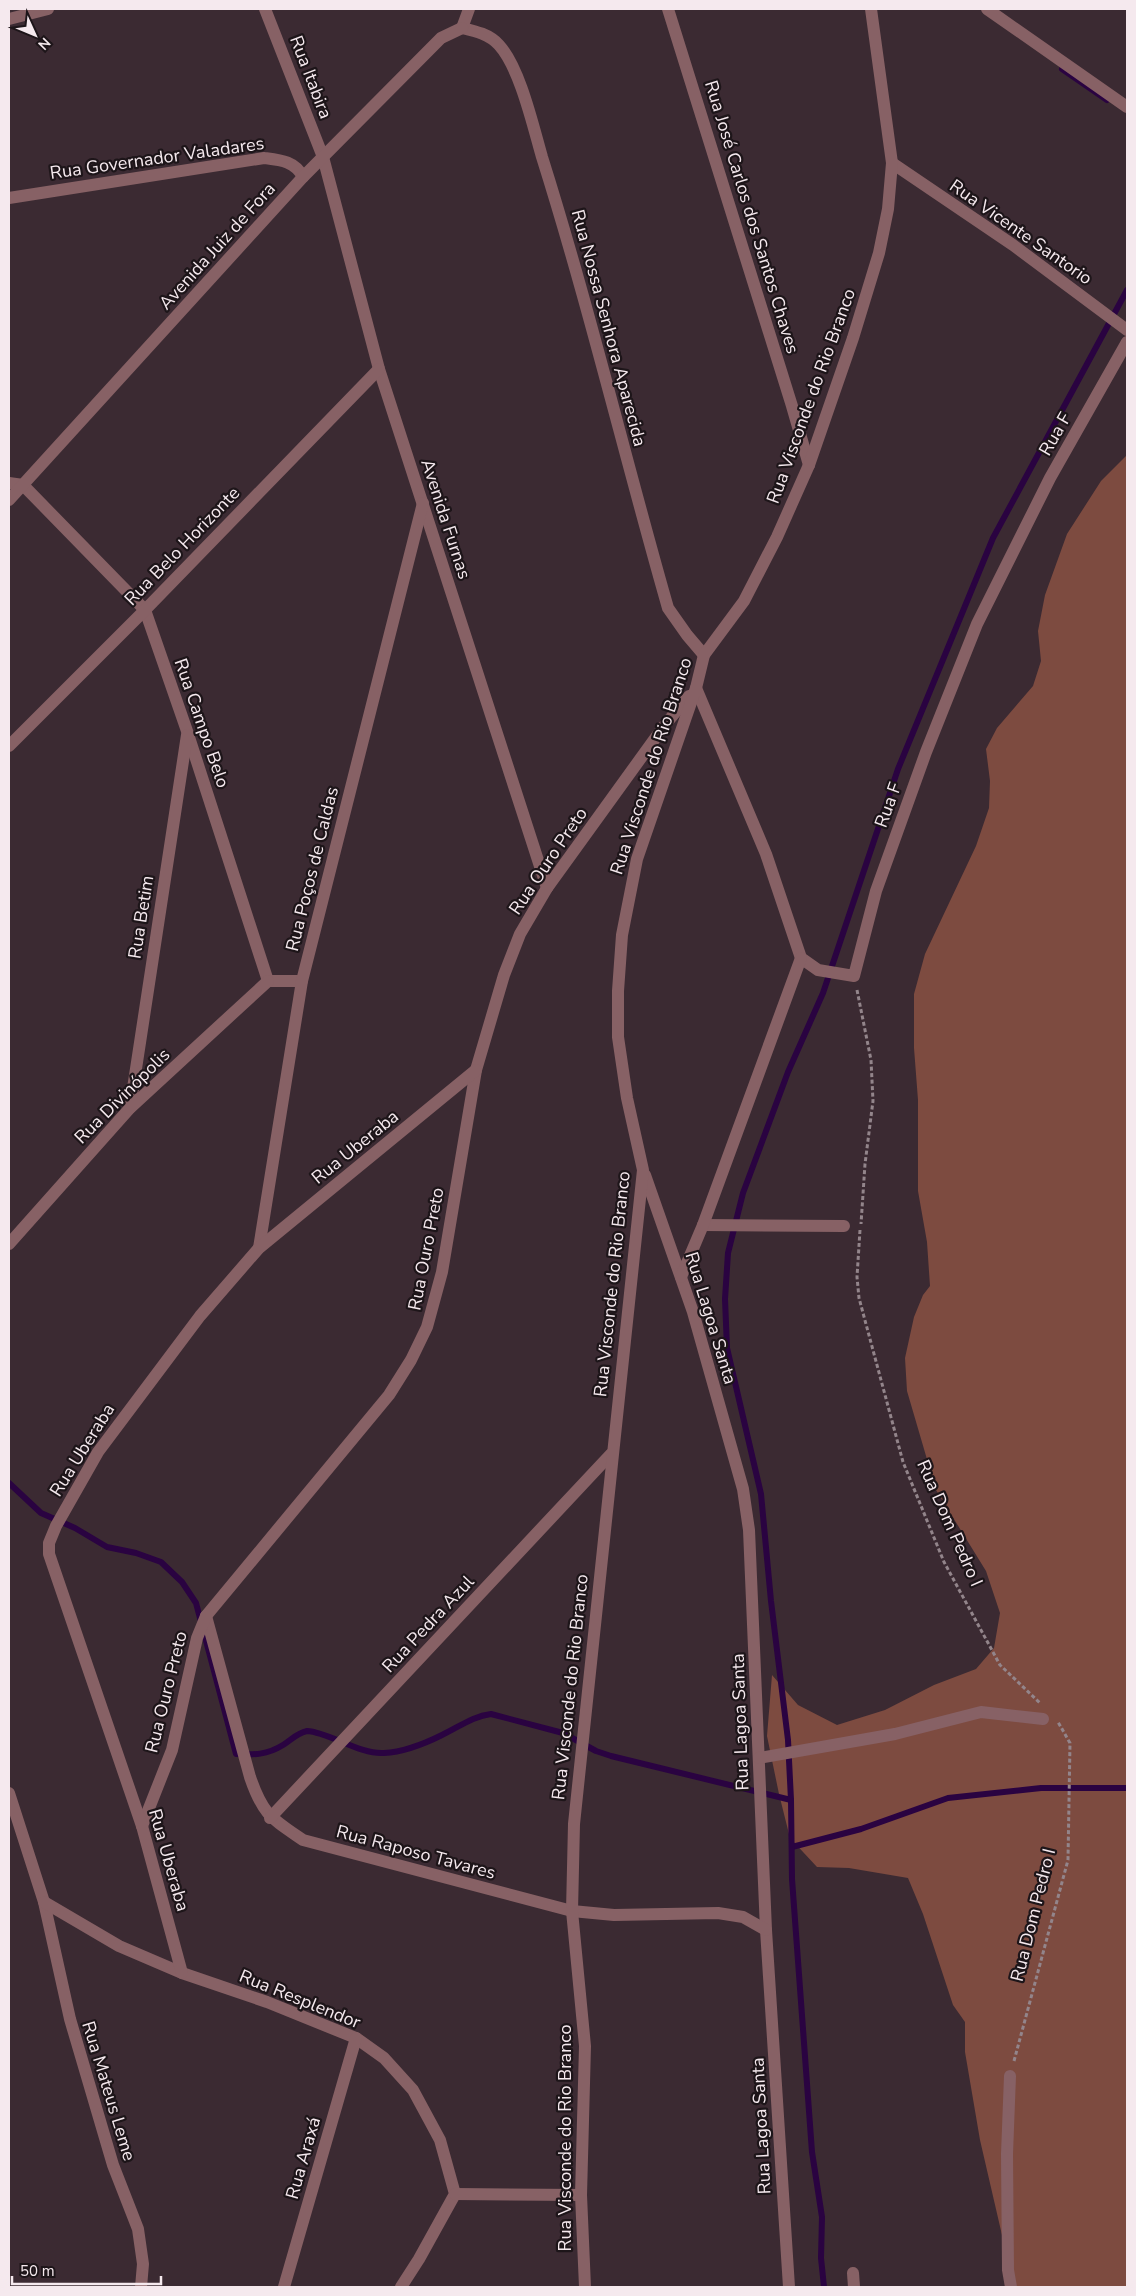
<svg xmlns="http://www.w3.org/2000/svg" width="1136" height="2296" font-family="'Nunito Sans',sans-serif">
  <style>
    .green { fill: #7d4b40 }
    .lines { fill: none; stroke-linecap: round; stroke-linejoin: round }
    .stream { stroke: #2a0341; stroke-width: 6 }
    .path { stroke: #93858b; stroke-width: 3; stroke-dasharray: 4 2.5; stroke-linecap: butt }
    .minor { stroke: #876165; stroke-width: 12 }
    .labels { text-anchor: middle; dominant-baseline: central; stroke-width: 4.5; stroke-linejoin: round; paint-order: stroke }
    .street-label { font-size: 18px; fill: #f5e9ee; stroke: #1d1519 }
  </style>
  <rect width="100%" height="100%" fill="#3b2a32"/>
  <path class="green" d="M1127 455V2287H1014L980 2140 965 2052V2022L953 2005 923 1914 908 1878 849 1868 817 1867 790 1838 779 1794 767 1736 772 1675 798 1705 837 1725 885 1710 934 1685 976 1669 994 1648 1000 1613 986 1571 936 1490 907 1391 905 1358 914 1317 923 1295 930 1286 927 1242 918 1191V1100L914 1048V994L925 954 976 846 989 808 990 781 986 749 997 728 1033 686 1041 661 1038 631 1045 595 1067 534 1101 481Z"/>
  <g class="lines">
    <g class="stream">
      <path d="M1062 69 1107 100"/>
      <path d="M9 1483 41 1513 75 1528 107 1547 136 1553 161 1562 182 1582 196 1603 236 1754C254 1755 267 1755 283 1745 291 1740 297 1733 307 1731 329 1732 360 1755 384 1753 404 1752 424 1744 442 1735 459 1727 473 1716 491 1714L563 1733 596 1751 611 1756 791 1800"/>
      <path d="M792 1847 861 1829 948 1798 1041 1788H1127"/>
      <path d="M824 2287 821 2258 822 2217 812 2152 792 1879 791 1800 788 1740 771 1601 761 1494 727 1348 725 1299 728 1253 743 1193 788 1072 823 993 898 769 993 538 1127 290"/>
    </g>
    <g class="path">
      <path d="M857 990 871 1060 873 1101 865 1164 861 1224"/>
      <path d="M860 1230 857 1277 859 1298 903 1462 944 1562 1000 1665 1040 1703"/>
      <path d="M1014 2061 1068 1860 1070 1743 1058 1722"/>
    </g>
    <g class="minor">
      <path d="M265 9 323 157 379 369 547 888"/>
      <path d="M668 9 792 406 809 465"/>
      <path d="M987 9 1127 107"/>
      <path d="M9 19 48 9"/>
      <path d="M462 28C475 31 489 34 499 45 520 68 533 126 542 157 589 306 625 458 668 608L687 635 704 655"/>
      <path d="M462 28 469 9"/>
      <path d="M892 163 1013 245 1127 330"/>
      <path d="M9 198 264 158C280 160 295 161 303 177"/>
      <path d="M9 483 23 485 145 610 187 731 268 981"/>
      <path d="M9 500 303 177 441 38 462 28"/>
      <path d="M696 688 766 854 801 958 818 970 854 976 876 891 926 752 977 624 1050 478 1127 342"/>
      <path d="M9 746 145 610 379 369"/>
      <path d="M268 981H302"/>
      <path d="M130 1108 187 735"/>
      <path d="M645 1175 693 1312 743 1489 749 1530 766 1930 789 2287"/>
      <path d="M703 1225 844 1226"/>
      <path d="M9 1244 130 1108 268 981"/>
      <path d="M259 1248 302 981 423 503"/>
      <path d="M681 1277 703 1225 801 958"/>
      <path d="M206 1616 250 1777C263 1815 271 1818 303 1840L572 1911 614 1915 718 1913 743 1917 766 1930"/>
      <path d="M759 1758 895 1734 981 1712 1043 1719"/>
      <path d="M9 1793 44 1902 70 2019 113 2165 138 2229 143 2264 141 2287"/>
      <path d="M270 1818 611 1454"/>
      <path d="M142 1826 172 1750 197 1638 206 1616 389 1395 411 1360 427 1327 442 1272 476 1070 504 975 520 934 547 888 664 726 689 696"/>
      <path d="M44 1902 119 1946 182 1973 267 2002 356 2038 384 2058 413 2090 440 2140 455 2194 419 2259 401 2287"/>
      <path d="M182 1973 142 1826 49 1554V1543L56 1526 98 1452 200 1316 259 1248 476 1070"/>
      <path d="M1010 2076 1007 2154 1008 2270 1011 2287"/>
      <path d="M455 2194 581 2195"/>
      <path d="M853 2273 854 2287"/>
      <path d="M284 2287 356 2038"/>
      <path d="M585 2287 581 2195 585 2046 572 1911 574 1824 643 1170 627 1098 618 1037V991L622 935 637 859 696 688 704 655 744 601 777 537 809 465 853 338 879 253 888 209 892 163 871 9"/>
    </g>
  </g>
  <g class="labels">
    <g class="street-label">
      <text transform="translate(311 77) rotate(69)">Rua Itabira</text>
      <text transform="translate(157 158) rotate(-8)">Rua Governador Valadares</text>
      <text transform="translate(752 217) rotate(73)">Rua José Carlos dos Santos Chaves</text>
      <text transform="translate(1021 232) rotate(35)">Rua Vicente Santorio</text>
      <text transform="translate(217 246) rotate(-48)">Avenida Juiz de Fora</text>
      <text transform="translate(609 328) rotate(75)">Rua Nossa Senhora Aparecida</text>
      <text transform="translate(811 396) rotate(-70)">Rua Visconde do Rio Branco</text>
      <text transform="translate(1055 434) rotate(-60)">Rua F</text>
      <text transform="translate(446 519) rotate(72)">Avenida Furnas</text>
      <text transform="translate(182 546) rotate(-46)">Rua Belo Horizonte</text>
      <text transform="translate(202 723) rotate(71)">Rua Campo Belo</text>
      <text transform="translate(651 766) rotate(-72)">Rua Visconde do Rio Branco</text>
      <text transform="translate(888 805) rotate(-70)">Rua F</text>
      <text transform="translate(548 861) rotate(-56)">Rua Ouro Preto</text>
      <text transform="translate(312 869) rotate(-76)">Rua Poços de Caldas</text>
      <text transform="translate(141 917) rotate(-81)">Rua Betim</text>
      <text transform="translate(122 1096) rotate(-45)">Rua Divinópolis</text>
      <text transform="translate(355 1147) rotate(-39)">Rua Uberaba</text>
      <text transform="translate(426 1249) rotate(-79)">Rua Ouro Preto</text>
      <text transform="translate(612 1284) rotate(-84)">Rua Visconde do Rio Branco</text>
      <text transform="translate(711 1318) rotate(73)">Rua Lagoa Santa</text>
      <text transform="translate(82 1450) rotate(-58)">Rua Uberaba</text>
      <text transform="translate(950 1523) rotate(66)">Rua Dom Pedro I</text>
      <text transform="translate(428 1624) rotate(-47)">Rua Pedra Azul</text>
      <text transform="translate(570 1687) rotate(-84)">Rua Visconde do Rio Branco</text>
      <text transform="translate(166 1692) rotate(-76)">Rua Ouro Preto</text>
      <text transform="translate(740 1722) rotate(-92)">Rua Lagoa Santa</text>
      <text transform="translate(416 1852) rotate(15)">Rua Raposo Tavares</text>
      <text transform="translate(169 1860) rotate(74)">Rua Uberaba</text>
      <text transform="translate(1033 1915) rotate(-76)">Rua Dom Pedro I</text>
      <text transform="translate(300 1999) rotate(22)">Rua Resplendor</text>
      <text transform="translate(109 2091) rotate(73)">Rua Mateus Leme</text>
      <text transform="translate(761 2126) rotate(-93)">Rua Lagoa Santa</text>
      <text transform="translate(565 2138) rotate(-90)">Rua Visconde do Rio Branco</text>
      <text transform="translate(303 2158) rotate(-74)">Rua Araxá</text>
    </g>
  </g>
  <rect width="1136" height="2296" fill="none" stroke="#f5e9ee" stroke-width="20"/>
  <g transform="translate(35 35) rotate(134)" stroke="#1d1519" stroke-width="4" paint-order="stroke">
  <path d="M0-4L9 19L0 12L-9 19Z" fill="#f5e9ee"/>
  <text y="-8" font-size="14" font-weight="bold" text-anchor="middle" fill="#f5e9ee">N</text>
  </g>
  <path d="M12 2276v8h149v-8" fill="none" stroke="#f5e9ee" stroke-width="2.5"/>
  <text x="20" y="2276" font-size="15" fill="#f5e9ee" stroke="#1d1519" stroke-width="4" paint-order="stroke">50 m</text>
</svg>
